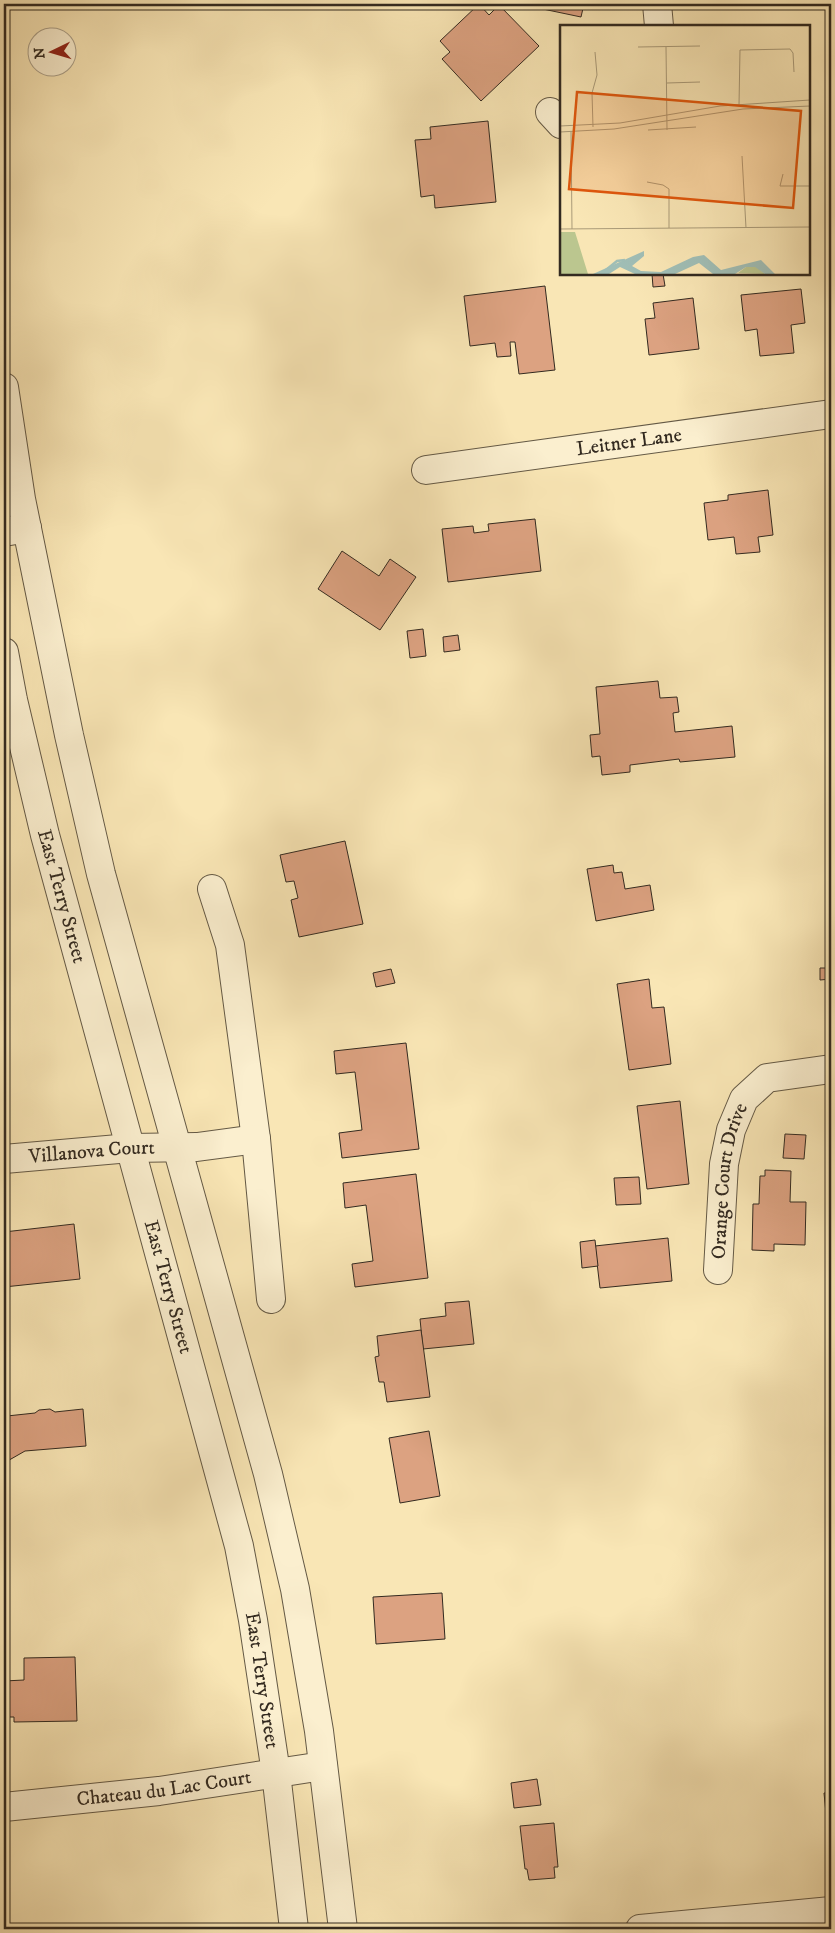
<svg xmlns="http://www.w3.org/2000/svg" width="835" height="1933" font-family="'IM FELL DW Pica',serif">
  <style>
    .building { fill: #dca281; stroke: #332a20 }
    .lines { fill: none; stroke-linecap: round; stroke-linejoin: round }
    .minor-casing { stroke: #645945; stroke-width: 30 }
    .minor { stroke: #fbefcf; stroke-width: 28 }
    .labels { text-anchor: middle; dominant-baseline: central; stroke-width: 4; stroke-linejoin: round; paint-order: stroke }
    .street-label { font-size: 20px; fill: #332a20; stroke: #fbefcf }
    .inset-river { fill: none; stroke: #a0beb6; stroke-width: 2.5 }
    .inset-road { fill: none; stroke: #aa9b79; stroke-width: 1 }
    .view { fill: #df570d; fill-opacity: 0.15; stroke: #df570d; stroke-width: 2.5 }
    .inset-edge { fill: none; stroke: #332a20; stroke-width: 2.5 }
  </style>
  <rect width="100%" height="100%" fill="#f9e6b5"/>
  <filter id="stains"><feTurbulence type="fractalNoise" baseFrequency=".004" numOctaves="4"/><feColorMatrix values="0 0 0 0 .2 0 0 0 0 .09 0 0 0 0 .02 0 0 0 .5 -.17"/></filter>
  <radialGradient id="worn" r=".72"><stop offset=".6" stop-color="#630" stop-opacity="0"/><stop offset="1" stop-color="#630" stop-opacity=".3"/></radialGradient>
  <g class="building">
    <path d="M479 4 489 15 499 5 539 46 481 101 442 59 450 52 440 41Z"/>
    <path d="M519 4H584L581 17Z"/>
    <path d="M488 121 496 202 435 208 434 195 421 197 415 140 431 139 430 127Z"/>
    <path d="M652 274H663L665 286 653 287Z"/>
    <path d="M545 286 555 370 519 374 515 342H510L511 356 497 357 495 343 470 346 464 296Z"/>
    <path d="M801 289 805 323 791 325 794 353 760 356 757 329 745 331 741 295Z"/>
    <path d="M693 298 699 349 649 355 645 319 655 318 653 303Z"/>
    <path d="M768 490 773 535 758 537 760 552 736 554 734 537 708 540 704 503 728 500V495Z"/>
    <path d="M535 519 541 571 448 582 442 529 473 526 474 533 489 531 488 524Z"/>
    <path d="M342 551 379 576 390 559 416 577 380 630 318 589Z"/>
    <path d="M423 629 426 656 410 658 407 631Z"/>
    <path d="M458 635 460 650 444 652 443 637Z"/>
    <path d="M658 681 660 698 677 697 679 712 673 713 675 732 732 726 735 757 680 762 679 759 630 765V772L602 775 600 756 592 757 590 735 600 734 596 687Z"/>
    <path d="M345 841 363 924 299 937 291 900 298 898 294 881 286 882 280 855Z"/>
    <path d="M613 865 614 873 622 872 625 889 650 885 654 910 596 921 587 869Z"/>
    <path d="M820 968H831V979L820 980Z"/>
    <path d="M391 969 395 983 376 987 373 973Z"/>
    <path d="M649 979 652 1008 664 1007 671 1064 629 1070 617 984Z"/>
    <path d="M406 1043 419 1149 342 1158 339 1133 362 1130 355 1072 336 1074 334 1051Z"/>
    <path d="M680 1101 689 1184 647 1189 637 1106Z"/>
    <path d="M785 1134 806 1135 804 1159 783 1158Z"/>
    <path d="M765 1170 791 1171 790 1202H806L805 1245 774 1244V1251L752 1250 753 1204H759L760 1176H765Z"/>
    <path d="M416 1174 428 1278 355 1287 352 1264 373 1261 366 1205 345 1208 343 1183Z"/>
    <path d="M639 1177 641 1204 616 1205 614 1178Z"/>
    <path d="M74 1224 80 1279 4 1287V1232Z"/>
    <path d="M668 1238 672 1281 600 1288 595 1246Z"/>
    <path d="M595 1240 598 1266 582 1268 580 1242Z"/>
    <path d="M469 1301 474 1344 423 1349 420 1319 446 1316 445 1303Z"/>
    <path d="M421 1330 430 1397 387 1402 384 1382H379L375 1357 379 1356 377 1336Z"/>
    <path d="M50 1409 55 1412 83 1409 86 1446 25 1451 4 1463V1410L7 1416 35 1413 39 1410Z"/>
    <path d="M429 1431 440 1496 400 1503 389 1438Z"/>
    <path d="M442 1593 445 1639 376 1644 373 1597Z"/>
    <path d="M75 1657 77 1721 14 1722V1717H4V1681L24 1680V1658Z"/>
    <path d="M537 1779 541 1805 514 1808 511 1783Z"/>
    <path d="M824 1793H831V1844H829Z"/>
    <path d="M554 1823 558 1867H554L555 1878 529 1880 527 1869H525L520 1826Z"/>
  </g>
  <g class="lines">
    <g class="minor-casing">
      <g id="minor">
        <path d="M657 4 659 26"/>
        <path d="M550 112 561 124"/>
        <path d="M4 387 21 499 69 735 101 874 268 1474 295 1589 319 1731 343 1929"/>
        <path id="s1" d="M426 470 831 414"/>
        <path d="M4 532 27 528"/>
        <path id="s2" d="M4 652 13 700 45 835 239 1546 253 1620 276 1773 294 1929"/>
        <path d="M212 889 230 945 256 1139 271 1299"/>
        <path id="s3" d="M4 1159 130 1148 197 1147 256 1139"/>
        <path id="s4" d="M718 1270 724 1164 731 1130 744 1099 767 1078 831 1069"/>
        <path id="s5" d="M4 1807 159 1791 323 1766"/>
        <path d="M640 1929 831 1911"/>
      </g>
    </g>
    <use href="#minor" class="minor"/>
  </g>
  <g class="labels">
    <g class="street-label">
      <text stroke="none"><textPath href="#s1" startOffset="205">Leitner Lane</textPath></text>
      <text stroke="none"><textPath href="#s2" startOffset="251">East Terry Street</textPath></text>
      <text stroke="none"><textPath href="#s3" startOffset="88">Villanova Court</textPath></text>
      <text stroke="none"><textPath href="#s4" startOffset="90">Orange Court Drive</textPath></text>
      <text stroke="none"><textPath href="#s2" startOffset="656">East Terry Street</textPath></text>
      <text stroke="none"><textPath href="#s2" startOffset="1061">East Terry Street</textPath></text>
      <text stroke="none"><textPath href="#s5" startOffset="161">Chateau du Lac Court</textPath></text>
    </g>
  </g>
  <g transform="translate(560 25)">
    <rect width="250" height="250" fill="#f9e6b5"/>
    <path d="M0 207H15L28 249H0ZM186 242H197L205 249 178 248Z" fill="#bbc68f"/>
    <path d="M84 226V231L72 241 81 246 101 247 133 232 144 230 161 245 201 235 215 249H205L195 242H186L175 249H153L139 238 115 249H75L60 242 49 249H33Z" fill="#a0beb6"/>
    <path class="inset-river" d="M41 249 57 236 65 235"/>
    <path class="inset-road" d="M78 22 140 21M106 22 107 105M107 58 140 57M179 80 180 25 230 24 233 28 234 47M0 101 60 98 160 81 250 75M33 102 32 68 37 50 35 27M88 105 136 102M11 106 12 204M0 107 54 104 183 84 250 81M182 131 186 203M223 149 220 161H250M87 157 103 160 109 164V203M0 204 250 202"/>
    <path class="view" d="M17 67 241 86 233 183 9 164Z"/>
    <rect width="250" height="250" class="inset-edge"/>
  </g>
  <rect width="835" height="1933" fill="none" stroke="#f9e6b5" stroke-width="20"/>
  <rect x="5" y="5" width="825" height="1923" fill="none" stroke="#332a20" stroke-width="2.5"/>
  <rect x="10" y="10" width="815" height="1913" fill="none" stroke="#332a20"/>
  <g transform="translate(52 52) rotate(265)"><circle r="24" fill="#fbefcf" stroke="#aba089"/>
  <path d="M0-4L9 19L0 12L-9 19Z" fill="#8f2418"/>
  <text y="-8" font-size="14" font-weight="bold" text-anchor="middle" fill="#332a20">N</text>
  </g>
  <rect width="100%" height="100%" filter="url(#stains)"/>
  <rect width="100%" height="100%" fill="url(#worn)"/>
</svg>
